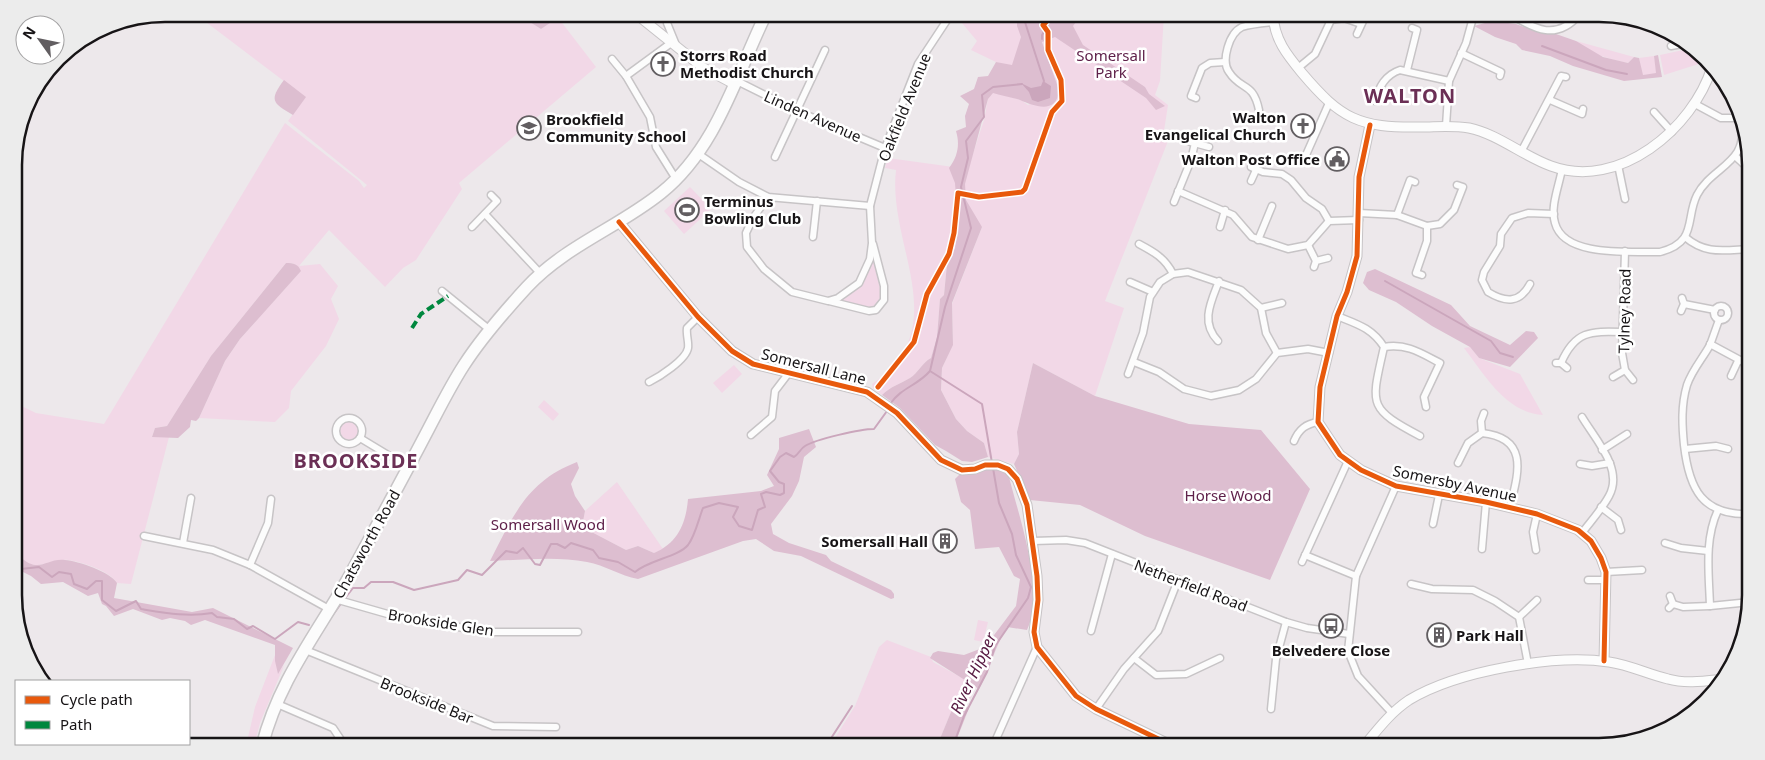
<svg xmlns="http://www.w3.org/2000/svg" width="1765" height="760" font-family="'Noto Sans',sans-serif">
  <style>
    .green { fill: #f2d8e7 }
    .forest { fill: #ddbed0 }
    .water { fill: #cba6bc }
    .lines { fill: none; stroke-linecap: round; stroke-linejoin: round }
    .stream { stroke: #cba6bc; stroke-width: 2 }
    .street-casing { stroke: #c7c4c6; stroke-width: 9 }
    .secondary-casing { stroke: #c7c4c6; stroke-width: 11 }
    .highway-casing { stroke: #c7c4c6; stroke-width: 14 }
    .street { stroke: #fcfcfc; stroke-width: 6 }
    .secondary { stroke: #fcfcfc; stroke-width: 9 }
    .highway { stroke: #fcfcfc; stroke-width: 11 }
    .quiet { stroke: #00873e; stroke-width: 4; stroke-dasharray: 8 4; stroke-linecap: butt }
    .cycleway-casing { stroke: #fff; stroke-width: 8 }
    .cycleway { stroke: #e8590c; stroke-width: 5 }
    .labels { text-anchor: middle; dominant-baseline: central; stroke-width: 5; stroke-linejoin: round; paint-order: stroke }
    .poi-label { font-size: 15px; font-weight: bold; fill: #171416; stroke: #fff; text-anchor: start }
    .park-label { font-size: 15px; fill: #5f214a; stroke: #fff }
    .street-label { font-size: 15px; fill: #171416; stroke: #fff }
    .water-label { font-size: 16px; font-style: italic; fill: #571a42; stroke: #fff }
    .district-label { font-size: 20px; font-weight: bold; letter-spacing: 1px; fill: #6b2f55; stroke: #fff }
    .rim { fill: none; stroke: #171416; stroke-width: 2.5 }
  </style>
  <rect width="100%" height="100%" fill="#ede8eb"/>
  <g class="green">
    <path d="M199 14H517L541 29 550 23 556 15 596 67 459 183 462 189 416 260 403 268 385 287 329 230 299 266 320 264 338 286 331 299 339 319 326 346 291 391 289 408 275 422 199 418 225 361 240 339 300 272C298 264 294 263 286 263L211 356 167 426 155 428 152 437H169L131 584 117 583C110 571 82 562 68 560 51 558 25 580 17 546L15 548V403L36 413 104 424 285 123 359 181 364 188 367 185 288 121 305 97 198 16Z"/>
    <path d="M958 14H1164L1160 81 1155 95 1168 105 1164 131 1168 141 1105 301 1124 308 1095 396 1033 363 1017 432 1019 454 1014 464 988 457 984 443 967 431 956 419 941 390 942 368 953 344 952 304 982 227 959 210 956 248 947 264 944 295 940 299 937 337 931 358C922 363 918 373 910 378 900 384 891 386 882 395L873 388 872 384C956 328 887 245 896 170L885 168 888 158 968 169 984 120 988 99 993 92 1021 100 1028 105 1059 90 1042 42 1012 66 996 62 971 50 977 41 957 17Z"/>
    <path d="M1576 41 1634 57 1628 63C1609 59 1590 54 1576 41Z"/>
    <path d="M1688 49 1705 62 1664 75 1660 55Z"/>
    <path d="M1654 56 1657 74 1642 75 1639 58Z"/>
    <path d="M690 187 711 209 684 234 664 211Z"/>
    <path d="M873 255H875L882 293 880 302 869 309 839 302 860 286 868 270Z"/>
    <path d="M1470 347 1479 358 1520 374 1543 415C1506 413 1484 374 1464 348Z"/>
    <path d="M734 365 742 374 722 393 713 383Z"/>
    <path d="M544 400 559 414 553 421 538 407Z"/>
    <circle cx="349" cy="431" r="11"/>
    <path d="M617 482 663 549 654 553 638 546 626 550 582 527 585 511Z"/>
    <path d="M978 620 988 622 983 642 974 640Z"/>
    <path d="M887 640 931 657 933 662 977 686 967 705 964 704 951 712 937 746H830L855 706 879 647Z"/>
    <path d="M275 655 278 673 284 665 283 668 260 723 254 746H246L255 707Z"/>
  </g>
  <g class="forest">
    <path d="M517 14H553L556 15 550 23 541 29Z"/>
    <path d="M1017 14H1082L1073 26 1083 45 1145 87 1149 94 1165 106 1156 110 1146 98 1055 37 1042 42 1059 90C1057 115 1034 106 1020 100 1011 97 1002 96 993 93L988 99 965 184 966 200 982 227 952 303 953 345 942 368 941 390 956 419 967 431 984 443 988 457 972 462 962 461 946 451 935 445 900 408 882 395C891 386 900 384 910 378 918 373 922 363 931 358L937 337 940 299 944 295 947 264 955 248 958 225 955 183 949 168C958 156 960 144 956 131L966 127 965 116 969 104 960 96 974 89 978 77 988 76 996 62 1012 65 1021 37 1017 26Z"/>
    <path d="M1492 21 1516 24 1540 33 1556 34 1576 41 1603 57 1628 63 1634 57 1639 58 1643 75 1656 73 1654 56 1658 55 1662 77 1624 81 1573 66 1550 56 1522 50 1516 44 1495 37 1474 26Z"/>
    <path d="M284 80 306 97 293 115C272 103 269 100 284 80Z"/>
    <path d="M286 263C294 263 298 264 301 271L240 339 225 361 199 418 196 421 191 420 190 427 178 438 152 437 155 428 167 426 211 356Z"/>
    <path d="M1375 269 1451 305 1470 326 1510 345 1526 331 1534 332 1538 338 1510 367 1479 358 1470 347 1432 326 1396 302 1369 290 1363 283 1367 272Z"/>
    <path d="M1033 363 1095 396 1189 424 1261 430 1310 489 1270 580 1145 536 1080 505 1030 500 1014 464 1019 454 1017 432Z"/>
    <path d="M809 429 816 447 804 457 799 481 792 496 771 524 773 534 789 543 826 555 831 561 891 590 894 594V598L891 599 801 556 774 551 756 539 743 541 638 579C620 576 605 565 587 562 556 556 522 560 490 561 513 516 527 481 577 462L579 468 571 484 575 496 585 511 582 527 626 550 638 546 654 553C678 543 686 523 688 499L761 491 774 486 767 475 779 449V438Z"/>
    <path d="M986 467 997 469 1008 473C1018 515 1046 589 1027 630L1007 627C995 647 990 668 979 689L930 658 933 653 938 651 964 655 985 647 1016 606 1020 579 1014 576 999 547 975 549 970 510 961 502 955 479 959 475Z"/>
    <path d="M17 546 20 547 19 556C40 575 45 558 65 560 78 561 111 572 117 583L114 598 192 612 213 608 293 648 278 674 275 661V645L205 620 191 625 185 621 170 618 162 620 133 609 114 616 106 606 102 604 98 593 88 596 63 582 41 584 31 576 15 568V548Z"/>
    <path d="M956 705 964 704 969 708 954 746H937L951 712Z"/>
  </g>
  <path class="water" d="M1043 81 1051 86 1050 98 1038 102 1032 100 1029 92 1021 83 1031 88 1041 86Z"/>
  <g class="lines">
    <g class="stream">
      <path d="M1025 14 1024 19 1044 81"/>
      <path d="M1042 39V35L1054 14"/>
      <path d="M1542 46 1606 70 1627 74"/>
      <path d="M1385 281 1491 341 1500 353 1513 357"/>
      <path d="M890 404C902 387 917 386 930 371"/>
      <path d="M992 463 982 404 930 371 945 307 971 228 961 187 968 158 966 141 984 117 982 95 993 87 1022 84"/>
      <path d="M15 547 19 549 16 562 21 569 39 567 52 577 59 572 71 574 74 584 87 589 96 581H102V600L116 611 136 601 141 609C166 613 188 617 212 613L217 617 234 619 247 629 253 626 275 639 298 622 309 625"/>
      <path d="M346 597 353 588H364L371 582H393L414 590 458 580 467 570 482 575 506 551 517 553 523 548 535 564 540 565 551 544H557L565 548 571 543 593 550 599 558 618 562 635 572C649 560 678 557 688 545 695 536 699 518 703 508L719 503 738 507 733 517 739 526 752 530 758 510 765 507 761 494 766 492 780 495 784 493V484L779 482 770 471 780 457 786 453 794 457C799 454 800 449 805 446 816 439 861 429 874 429L887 411"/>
      <path d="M329 620 340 605"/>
      <path d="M826 746 852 706"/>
      <path d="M953 746 964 716 987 672 995 646 1028 598 1031 587 1016 555 1012 534 999 503 993 468"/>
    </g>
    <g class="street-casing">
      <g id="street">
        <path d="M666 14 667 23 676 45"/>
        <path d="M1510 14C1535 30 1557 41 1580 14"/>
        <path d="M1357 34 1364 19"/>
        <path d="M1671 46 1682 44"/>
        <path d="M1461 53 1501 72 1500 76"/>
        <path d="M612 59 626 76 650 117 656 147 676 179"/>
        <path d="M1298 68 1315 54 1331 20 1344 18 1361 24"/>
        <path d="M1407 70 1417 30 1412 28"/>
        <path d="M626 76 671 43"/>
        <path d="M741 83 797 111 885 148"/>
        <path d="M1196 98 1191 96 1202 68 1210 63 1225 62"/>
        <path d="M1550 100 1582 114 1583 109"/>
        <path d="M1375 101C1379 87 1385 75 1400 70L1449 81"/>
        <path d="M1695 104 1721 118H1739"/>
        <path d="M1259 110C1253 81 1241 91 1229 72 1221 61 1229 33 1242 27 1251 24 1263 23 1273 22"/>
        <path d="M1654 112 1672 132"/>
        <path d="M1446 126 1449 81 1466 43 1474 14"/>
        <path d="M1187 141 1209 147"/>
        <path d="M1521 152 1561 76 1566 77"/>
        <path d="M697 153 739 182 768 197 870 206"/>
        <path d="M1306 155 1329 103"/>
        <path d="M1735 156 1750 170"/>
        <path d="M775 157 825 50"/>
        <path d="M1618 165 1625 199"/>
        <path d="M1251 167 1263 172 1282 174 1291 180 1306 198 1322 209 1329 221"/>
        <path d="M1562 169C1559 186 1550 207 1555 223 1564 258 1632 251 1660 252 1698 242 1685 219 1697 195 1711 167 1751 162 1740 123"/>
        <path d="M1251 181 1256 170"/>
        <path d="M1178 191 1233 215 1252 237 1288 249 1308 245 1329 221 1359 220"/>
        <path d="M768 197 753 218 746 233 747 247 764 269 792 292 828 301 838 298 859 283 870 259 872 243 870 206 885 148 918 64 951 14"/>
        <path d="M1174 202 1191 160 1195 143"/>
        <path d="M1359 213 1397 215 1427 226 1440 224 1454 210 1463 187 1457 185"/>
        <path d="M485 214 540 273"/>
        <path d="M1397 215 1410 180 1415 182"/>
        <path d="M472 227 497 201 491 195"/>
        <path d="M1220 227 1225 210"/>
        <path d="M813 237 817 201"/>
        <path d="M1685 237C1706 255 1724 250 1750 249"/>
        <path d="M1258 240 1272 206"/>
        <path d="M1139 244C1154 252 1165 258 1173 274"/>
        <path d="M1308 245 1316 261"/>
        <path d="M1625 251 1622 353 1625 370 1633 380"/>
        <path d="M1314 267 1316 261 1328 258"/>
        <path d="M1422 275 1416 273 1427 241V226"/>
        <path d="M1130 282 1153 292"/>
        <path d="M1530 284C1520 303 1506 303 1488 292L1482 280 1484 272 1500 246 1501 234 1512 218 1528 213 1554 214"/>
        <path d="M442 291 490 330"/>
        <path d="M829 301 869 311 876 310 884 300V286L873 244"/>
        <path d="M1684 304 1715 310"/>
        <circle cx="1721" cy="313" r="7"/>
        <path d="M1261 308 1282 303"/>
        <path d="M1681 311 1684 304 1682 298"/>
        <path d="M1337 316C1357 324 1372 328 1384 347 1371 405 1367 408 1420 436"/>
        <path d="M1719 320C1716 328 1713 337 1710 345 1703 358 1692 370 1687 385 1681 405 1682 425 1684 445 1689 489 1702 516 1751 514"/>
        <path d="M1218 341C1200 322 1211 302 1219 281"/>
        <path d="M1710 344 1751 366"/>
        <path d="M1384 347C1406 343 1421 353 1440 363L1424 397 1426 407"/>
        <path d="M1134 362 1159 372 1184 389 1211 396 1239 390 1256 379 1277 353 1308 349 1329 353"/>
        <path d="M1556 363H1561L1567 368"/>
        <path d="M1561 363C1575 331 1590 331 1622 332"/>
        <path d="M1128 374 1143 333 1150 297 1160 282 1173 274 1188 272 1241 290 1261 308 1266 333 1277 353"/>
        <path d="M1731 376 1738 361"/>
        <path d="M1613 377 1625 370"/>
        <path d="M649 382C659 377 686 360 688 348 689 342 686 335 687 328L698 317"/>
        <circle cx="349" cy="431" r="13"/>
        <path d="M1482 433 1481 421 1484 413"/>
        <path d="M751 435 772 417 775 391 788 374"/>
        <path d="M360 438 408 467"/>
        <path d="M1294 441C1299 429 1306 424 1318 422"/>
        <path d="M1685 449 1716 446 1728 449"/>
        <path d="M1602 450 1627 434"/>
        <path d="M1458 463 1468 443 1482 433C1530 438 1518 474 1510 507"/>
        <path d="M1580 464 1592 466 1610 463"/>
        <path d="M1601 507 1618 520 1621 530"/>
        <path d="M1718 510C1704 540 1709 574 1710 606L1750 602"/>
        <path d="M1433 524 1439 495"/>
        <path d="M1582 533C1591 521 1602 509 1609 496 1624 469 1595 439 1582 417"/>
        <path d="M144 536 213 550 250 565 329 609"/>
        <path d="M1033 541 1066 540 1085 543 1286 622 1307 628 1349 634"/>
        <path d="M183 543 191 498"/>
        <path d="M1665 543 1681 548 1708 551"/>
        <path d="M1482 549 1486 502"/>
        <path d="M1536 550 1533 532 1537 514"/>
        <path d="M1305 555 1356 576"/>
        <path d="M1302 562 1348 461"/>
        <path d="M250 565 268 523 271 499"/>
        <path d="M1606 572 1642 570"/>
        <path d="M1588 580H1606"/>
        <path d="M1411 584 1432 589 1473 590 1495 601 1519 617 1528 664"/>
        <path d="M1670 596 1673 604"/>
        <path d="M335 599 391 615 486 632H578"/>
        <path d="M1669 608 1673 604 1683 607 1710 606"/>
        <path d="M1519 617 1537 600"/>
        <path d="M1091 631 1112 554"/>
        <path d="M303 649 493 726 556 727"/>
        <path d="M1134 658 1156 675 1186 674 1220 658"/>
        <path d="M275 703 333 728 345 746"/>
        <path d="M1096 709 1124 669 1158 631 1178 580"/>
        <path d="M1271 709 1276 659 1286 622"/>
        <path d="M1392 713 1358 676 1348 651 1356 576 1396 486"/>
        <path d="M993 746 1037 647"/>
      </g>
    </g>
    <g class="secondary-casing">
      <g id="secondary">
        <path d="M636 14 702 67 734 84"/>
        <path d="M1273 14C1274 39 1287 55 1302 73 1341 119 1359 128 1420 127 1436 127 1452 125 1469 128 1498 134 1523 156 1551 166 1619 191 1693 128 1712 67"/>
        <path d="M1370 125 1359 177 1357 256 1347 292 1337 316 1320 387 1318 422 1340 455 1361 470 1396 486 1486 502 1537 514 1578 530 1591 541 1601 558 1606 572 1604 661"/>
        <path d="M619 222 698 317 732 351 753 364 867 392 897 413 941 460 962 470 975 469 985 465H998L1008 469 1017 479 1027 505 1037 576 1038 600 1034 632 1037 647 1076 696 1096 709 1173 746"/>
        <path d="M1364 746C1378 729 1391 712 1409 700 1457 671 1554 654 1609 662 1630 665 1647 674 1668 679 1686 684 1705 681 1724 679"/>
      </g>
    </g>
    <g class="highway-casing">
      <path id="highway" d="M262 746C279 680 316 635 349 577 376 527 403 478 429 428 440 407 451 385 464 365 482 337 505 311 527 287 565 246 619 227 661 193 717 148 736 75 766 14"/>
    </g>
    <use href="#street" class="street"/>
    <use href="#secondary" class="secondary"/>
    <use href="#highway" class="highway"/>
    <path class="quiet" d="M412 328 421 314 448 296"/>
    <g class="cycleway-casing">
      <g id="cycleway">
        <path d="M1370 125 1359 177 1357 256 1347 292 1337 316 1320 387 1318 422 1340 455 1361 470 1396 486 1486 502 1537 514 1578 530 1591 541 1601 558 1606 572 1604 661"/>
        <path d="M619 222 698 317 732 351 753 364 867 392 897 413 941 460 962 470 975 469 985 465H998L1008 469 1017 479 1027 505 1037 576 1038 600 1034 632 1037 647 1076 696 1096 709 1173 746"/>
        <path d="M878 387 914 342 927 294 949 254 954 233 958 193 979 197 1022 192 1025 189 1052 112 1062 101 1061 80 1048 50V32L1043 25 1046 22 1048 14"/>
      </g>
    </g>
    <use href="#cycleway" class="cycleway"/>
  </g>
  <defs>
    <g id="church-ring" transform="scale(1.25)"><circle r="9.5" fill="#fff" stroke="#625e61" stroke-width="1.5"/><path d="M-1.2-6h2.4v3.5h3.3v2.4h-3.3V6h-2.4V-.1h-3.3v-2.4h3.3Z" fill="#625e61"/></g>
    <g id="school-ring" transform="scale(1.25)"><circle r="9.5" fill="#fff" stroke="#625e61" stroke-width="1.5"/><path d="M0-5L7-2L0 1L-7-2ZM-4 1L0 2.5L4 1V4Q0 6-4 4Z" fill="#625e61"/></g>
    <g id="civic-ring" transform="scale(1.25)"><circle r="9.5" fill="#fff" stroke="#625e61" stroke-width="1.5"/><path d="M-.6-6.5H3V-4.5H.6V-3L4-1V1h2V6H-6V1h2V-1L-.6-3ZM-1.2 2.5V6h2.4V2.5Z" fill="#625e61"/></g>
    <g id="stadium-ring" transform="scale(1.25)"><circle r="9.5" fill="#fff" stroke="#625e61" stroke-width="1.5"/><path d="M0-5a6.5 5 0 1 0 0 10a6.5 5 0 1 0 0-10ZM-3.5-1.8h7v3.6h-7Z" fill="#625e61"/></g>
    <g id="building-ring" transform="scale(1.25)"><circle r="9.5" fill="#fff" stroke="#625e61" stroke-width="1.5"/><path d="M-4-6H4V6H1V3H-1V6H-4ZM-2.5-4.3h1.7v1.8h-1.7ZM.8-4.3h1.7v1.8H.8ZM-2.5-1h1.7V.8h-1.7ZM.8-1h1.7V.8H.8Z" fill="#625e61"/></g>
    <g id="bus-ring" transform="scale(1.25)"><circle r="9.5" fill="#fff" stroke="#625e61" stroke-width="1.5"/><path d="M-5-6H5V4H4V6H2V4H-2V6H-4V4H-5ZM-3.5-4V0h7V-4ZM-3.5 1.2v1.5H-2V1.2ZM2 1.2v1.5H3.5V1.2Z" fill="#625e61"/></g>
  </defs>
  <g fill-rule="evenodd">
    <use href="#church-ring" x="663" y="64"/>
    <use href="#church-ring" x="1303" y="126"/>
    <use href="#school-ring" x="529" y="128"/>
    <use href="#civic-ring" x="1337" y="159"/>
    <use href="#stadium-ring" x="687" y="210"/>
    <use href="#building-ring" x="945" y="541"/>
    <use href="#bus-ring" x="1331" y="626"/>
    <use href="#building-ring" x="1439" y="635"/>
  </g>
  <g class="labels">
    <g class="poi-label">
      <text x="680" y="55">Storrs Road<tspan x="680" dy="17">Methodist Church</tspan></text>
      <text x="1286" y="117" text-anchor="end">Walton<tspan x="1286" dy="17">Evangelical Church</tspan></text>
      <text x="546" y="119">Brookfield<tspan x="546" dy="17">Community School</tspan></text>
      <text x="1320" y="159" text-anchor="end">Walton Post Office</text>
      <text x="704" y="201">Terminus<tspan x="704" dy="17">Bowling Club</tspan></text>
      <text x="928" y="541" text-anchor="end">Somersall Hall</text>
      <text x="1456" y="635">Park Hall</text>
      <text x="1331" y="650" text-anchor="middle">Belvedere Close</text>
    </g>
    <g class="park-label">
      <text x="1111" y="55">Somersall<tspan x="1111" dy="17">Park</tspan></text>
      <text x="1228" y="495">Horse Wood</text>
      <text x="548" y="524">Somersall Wood</text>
    </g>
    <g class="street-label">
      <text transform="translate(904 107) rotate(-68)">Oakfield Avenue</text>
      <text transform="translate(813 116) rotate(24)">Linden Avenue</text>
      <text transform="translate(1624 311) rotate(-89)">Tylney Road</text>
      <text transform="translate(814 366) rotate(14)">Somersall Lane</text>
      <text transform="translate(1455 483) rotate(12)">Somersby Avenue</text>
      <text transform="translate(366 544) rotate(-61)">Chatsworth Road</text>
      <text transform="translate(1191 585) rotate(21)">Netherfield Road</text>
      <text transform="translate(441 622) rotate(9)">Brookside Glen</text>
      <text transform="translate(427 700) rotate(22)">Brookside Bar</text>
    </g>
    <g class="water-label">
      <text transform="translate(973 673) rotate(-65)">River Hipper</text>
    </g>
    <g class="district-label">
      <text x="1410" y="95">WALTON</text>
      <text x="356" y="460">BROOKSIDE</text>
    </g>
  </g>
  <path d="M0 0H1765V760H0ZM165 22H1599A143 143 0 0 1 1742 165V595A143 143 0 0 1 1599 738H165A143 143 0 0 1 22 595V165A143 143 0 0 1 165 22Z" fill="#ececec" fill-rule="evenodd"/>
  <path class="rim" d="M165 22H1599A143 143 0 0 1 1742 165V595A143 143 0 0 1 1599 738H165A143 143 0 0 1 22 595V165A143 143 0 0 1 165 22Z"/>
  <rect x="15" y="680" width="175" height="65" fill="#ffffff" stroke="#a2a1a2"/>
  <rect x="25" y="696" width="25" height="8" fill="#e8590c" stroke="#a2a1a2"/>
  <text x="60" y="705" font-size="15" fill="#171416">Cycle path</text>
  <rect x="25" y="721" width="25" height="8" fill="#00873e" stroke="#a2a1a2"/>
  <text x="60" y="730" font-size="15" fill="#171416">Path</text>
  <g transform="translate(40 40) rotate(303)"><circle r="24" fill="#ffffff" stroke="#a2a1a2"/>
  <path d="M0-4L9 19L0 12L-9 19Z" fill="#625e61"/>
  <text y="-8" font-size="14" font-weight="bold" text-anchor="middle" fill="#171416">N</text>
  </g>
</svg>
